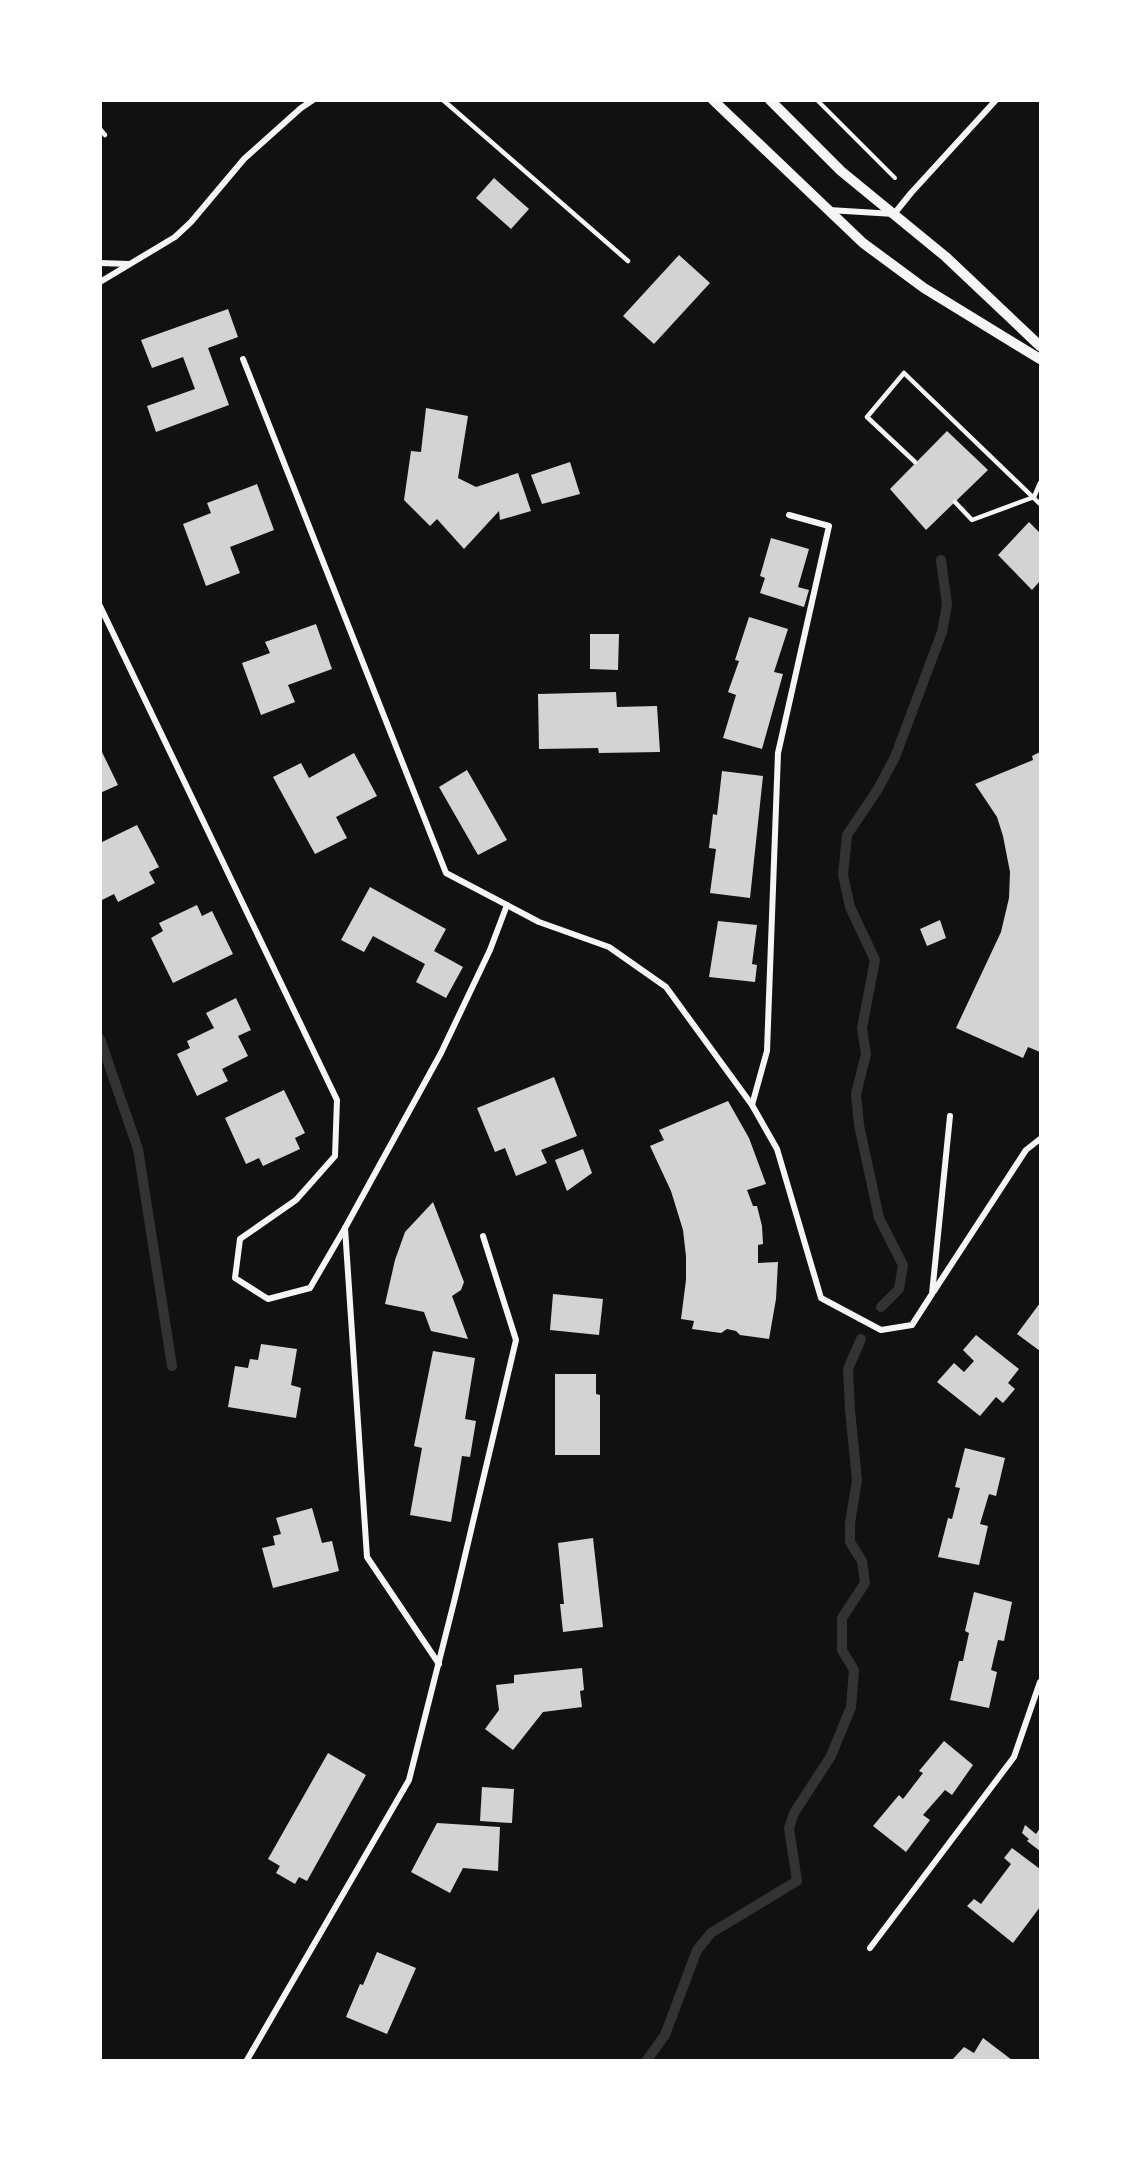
<svg xmlns="http://www.w3.org/2000/svg" width="1141" height="2161" font-family="Barlow,sans-serif">
  <style>
    .lines { fill: none; stroke-linecap: round; stroke-linejoin: round }
    .stream { stroke: #333; stroke-width: 10 }
    .building { fill: #d3d3d3 }
    .path { stroke: #f5f5f5; stroke-width: 4 }
    .service { stroke: #f5f5f5; stroke-width: 4.5 }
    .minor { stroke: #f5f5f5; stroke-width: 6 }
    .tertiary { stroke: #f5f5f5; stroke-width: 10 }
  </style>
  <rect width="100%" height="100%" fill="#111"/>
  <g class="lines">
    <g class="stream">
      <path d="M100 1039 138 1149 172 1366"/>
      <path d="M881 1307 899 1289 903 1265 879 1218 859 1125 856 1094 866 1054 862 1028 875 960 850 907 843 875 847 835 878 789 895 757 942 632 947 605 941 560"/>
      <path d="M647 2060 665 2035 697 1950 711 1933 797 1881 789 1828 794 1813 831 1756 851 1707 854 1670 842 1650V1618L865 1583 862 1561 850 1542V1523L857 1480 850 1410 848 1369 861 1339"/>
    </g>
  </g>
  <g class="building">
    <path d="M494 178 529 209 511 229 476 198Z"/>
    <path d="M679 255 710 283 654 344 623 316Z"/>
    <path d="M228 309 238 337 208 348 229 405 156 432 147 406 195 389 183 357 152 368 141 340Z"/>
    <path d="M426 408 468 416 458 478 476 487 518 473 531 511 500 520 499 511 464 549 437 519 430 526 404 500 411 451 421 452Z"/>
    <path d="M947 431 988 470 926 530 890 489Z"/>
    <path d="M570 462 580 494 542 504 531 475Z"/>
    <path d="M257 484 274 530 230 547 240 573 206 586 183 524 211 513 207 503Z"/>
    <path d="M1029 522 1040 533V581L1032 590 998 555Z"/>
    <path d="M771 538 809 549 798 587 809 590 804 607 760 593 765 578 760 576Z"/>
    <path d="M749 617 788 629 774 672 783 674 762 749 723 738 736 695 728 692 739 661 735 660Z"/>
    <path d="M316 624 332 669 288 685 295 702 261 715 242 663 270 653 265 642Z"/>
    <path d="M590 634H619L618 670 590 669Z"/>
    <path d="M616 692 617 707 657 706 660 752 599 753 598 748 539 749 538 694Z"/>
    <path d="M100 748 118 785 100 793Z"/>
    <path d="M1040 752V1052L1028 1047 1023 1058 956 1028 1001 932 1009 898 1010 872 1003 836 997 817 975 784 1033 760 1032 756Z"/>
    <path d="M354 753 377 796 336 817 347 838 315 854 273 777 301 763 309 778Z"/>
    <path d="M467 770 507 840 478 855 439 787Z"/>
    <path d="M722 771 763 776 750 898 710 893 716 849 709 848 713 814 717 815Z"/>
    <path d="M137 825 159 867 149 872 155 883 118 902 114 894 102 900 100 843Z"/>
    <path d="M370 887 446 929 434 951 463 967 446 998 416 982 425 964 373 936 364 952 341 940Z"/>
    <path d="M197 905 202 916 212 911 233 954 173 983 151 938 163 931 159 923Z"/>
    <path d="M940 920 946 938 927 946 920 929Z"/>
    <path d="M718 921 757 925 752 964 757 965 755 982 709 977Z"/>
    <path d="M236 998 251 1030 238 1036 248 1056 222 1069 228 1081 197 1096 177 1054 190 1048 187 1041 214 1028 206 1013Z"/>
    <path d="M554 1077 577 1136 541 1150 547 1163 516 1176 505 1148 495 1152 477 1108Z"/>
    <path d="M284 1090 305 1133 295 1138 300 1149 263 1166 259 1158 246 1164 225 1118Z"/>
    <path d="M728 1101 749 1138 766 1184 747 1190 753 1206H757L762 1226 763 1244 758 1245V1263L778 1262 776 1299 769 1339 740 1335 736 1331 727 1329 721 1333 692 1329 694 1321 681 1319 686 1280V1256L683 1230 671 1191 650 1146 664 1140 659 1130Z"/>
    <path d="M583 1149 592 1173 567 1191 555 1160Z"/>
    <path d="M433 1202 464 1282 461 1290 452 1296 468 1339 431 1331 424 1312 385 1304 395 1260 405 1232Z"/>
    <path d="M553 1294 603 1299 599 1335 550 1330Z"/>
    <path d="M1040 1303V1351L1017 1334Z"/>
    <path d="M976 1335 1019 1369 1008 1383 1015 1389 1003 1403 996 1397 980 1416 937 1382 954 1363 964 1372 974 1361 963 1350Z"/>
    <path d="M261 1344 297 1349 291 1385 301 1388 296 1418 228 1407 235 1366 248 1368 250 1359 258 1360Z"/>
    <path d="M433 1351 475 1358 465 1419 476 1421 470 1457 462 1456 451 1522 410 1515 422 1448 414 1446Z"/>
    <path d="M555 1374H596V1394L600 1395V1455H555Z"/>
    <path d="M965 1448 1005 1458 996 1496 989 1494 980 1524 988 1526 979 1565 938 1557 948 1518 952 1519 960 1488 955 1487Z"/>
    <path d="M312 1508 322 1543 332 1541 339 1571 273 1588 262 1548 275 1545 273 1536 281 1534 276 1518Z"/>
    <path d="M593 1538 603 1627 563 1632 560 1604H564L558 1543Z"/>
    <path d="M974 1592 1012 1602 1004 1641 998 1640 991 1670 997 1672 989 1708 950 1700 959 1661H963L969 1633 965 1631Z"/>
    <path d="M582 1668 584 1690 580 1691 582 1707 543 1712 513 1750 485 1729 499 1710 496 1685 514 1683V1675Z"/>
    <path d="M944 1741 973 1765 952 1795 945 1790 923 1815 930 1820 906 1852 873 1826 899 1795 903 1799 923 1773 919 1771Z"/>
    <path d="M328 1753 366 1775 307 1881 299 1877 295 1884 276 1873 280 1866 268 1859Z"/>
    <path d="M482 1787 514 1789 512 1823 480 1821Z"/>
    <path d="M437 1823 500 1827 498 1871 463 1868 450 1893 411 1872Z"/>
    <path d="M1025 1825 1036 1834 1040 1828V1851L1027 1841 1029 1839 1022 1833Z"/>
    <path d="M1012 1848 1040 1869V1907L1013 1943 967 1906 974 1899 981 1904 1011 1864 1004 1858Z"/>
    <path d="M377 1952 416 1968 387 2034 346 2017 360 1984 363 1985Z"/>
    <path d="M983 2038 1012 2060H952L964 2047 974 2053Z"/>
  </g>
  <g class="lines">
    <path class="path" d="M817 100 895 178"/>
    <g class="service">
      <path d="M443 100 628 261"/>
      <path d="M100 129 105 135"/>
      <path d="M915 462 867 417 904 373 1040 504"/>
      <path d="M955 502 972 520 1034 497 1040 483"/>
    </g>
    <g class="minor">
      <path d="M829 210 894 214 911 193 996 100"/>
      <path d="M100 263 129 264"/>
      <path d="M100 282 175 237 191 222 244 159 301 108 313 100"/>
      <path d="M243 359 446 873 539 922 609 947 666 987 752 1105 777 1149 821 1298 881 1330 912 1325 932 1294 950 1116"/>
      <path d="M100 606 337 1100 335 1156 296 1200 240 1239 235 1278 268 1299 310 1288 345 1228 441 1053 490 950 507 905"/>
      <path d="M752 1105 767 1051 778 753 829 526 789 515"/>
      <path d="M345 1228 367 1557 439 1664"/>
      <path d="M934 1291 1026 1150 1040 1139"/>
      <path d="M870 1948 1014 1757 1040 1682"/>
      <path d="M247 2060 409 1780 455 1598 516 1340 483 1236"/>
    </g>
    <g class="tertiary">
      <path d="M713 100 863 243 924 288 1040 359"/>
      <path d="M770 100 841 171 946 257 1040 346"/>
    </g>
  </g>
  <rect width="1141" height="2161" fill="none" stroke="#ffffff" stroke-width="204"/>
</svg>
